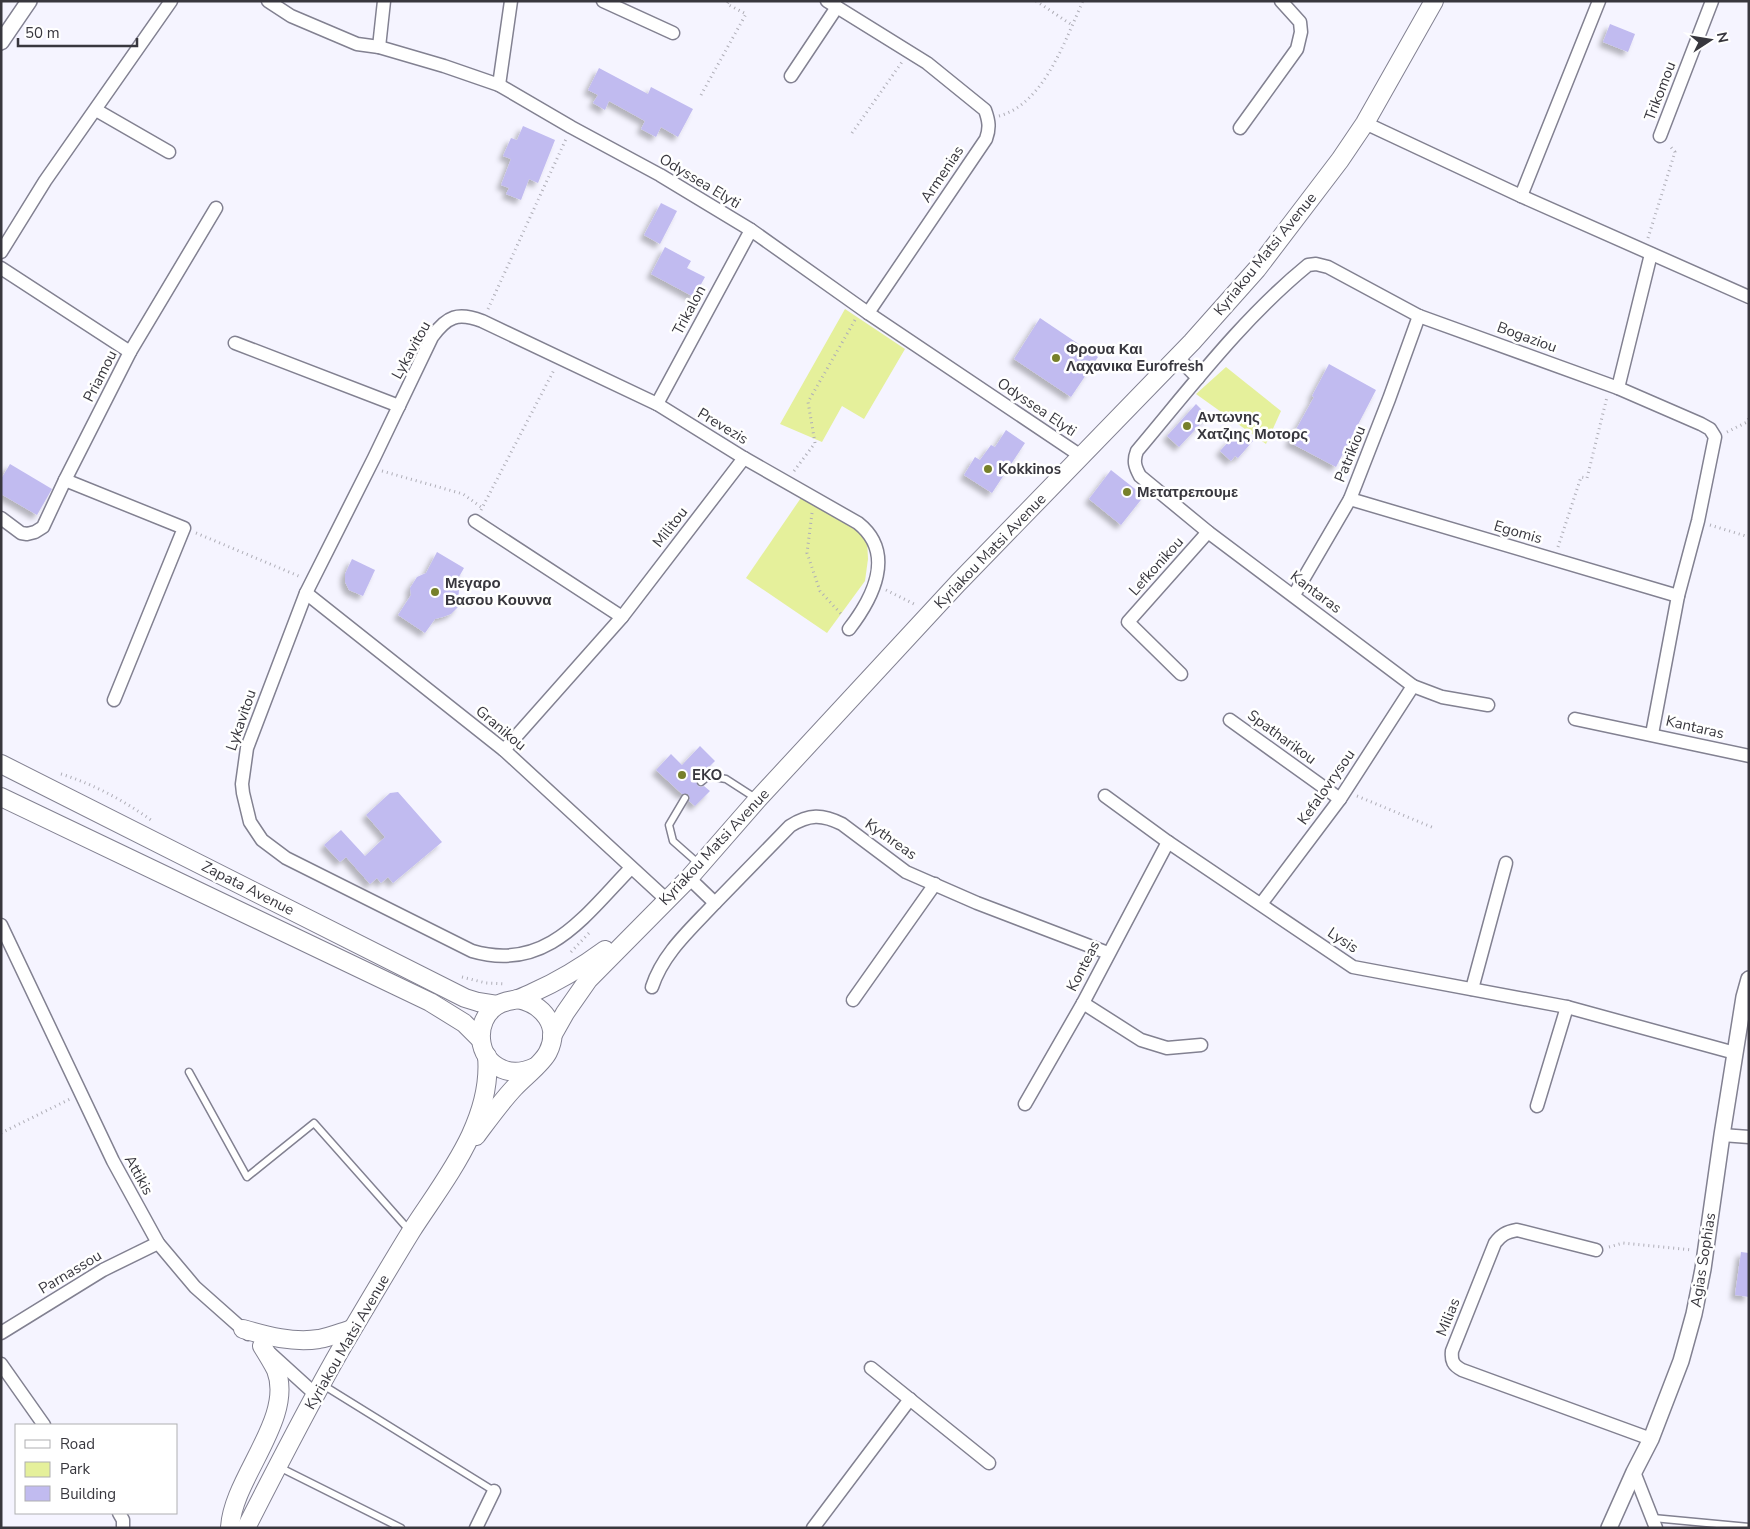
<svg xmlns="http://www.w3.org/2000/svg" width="1750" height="1529" font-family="'Nunito Sans',sans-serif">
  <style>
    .green { fill: #e5f09b }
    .building { fill: #c1bbf0; filter: url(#shadow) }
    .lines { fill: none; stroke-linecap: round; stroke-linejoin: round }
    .service-casing { stroke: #828191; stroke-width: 9 }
    .minor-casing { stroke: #828191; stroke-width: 15 }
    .tertiary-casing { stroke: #828191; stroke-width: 18 }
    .secondary-casing { stroke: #828191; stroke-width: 20 }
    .path { stroke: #afaeb7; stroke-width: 3; stroke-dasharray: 1 4; stroke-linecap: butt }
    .service { stroke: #fff; stroke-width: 6 }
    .minor { stroke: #fff; stroke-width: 12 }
    .tertiary { stroke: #fff; stroke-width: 15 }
    .secondary { stroke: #fff; stroke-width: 18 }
    .poi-dot { fill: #77802b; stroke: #fff; stroke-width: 2 }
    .labels { text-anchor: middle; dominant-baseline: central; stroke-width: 5; stroke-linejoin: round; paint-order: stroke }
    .street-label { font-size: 15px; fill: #38373e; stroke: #fff }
    .poi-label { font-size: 15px; font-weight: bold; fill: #38373e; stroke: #fff; text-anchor: start }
  </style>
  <defs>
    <filter id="shadow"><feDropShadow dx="-4.5" dy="4.5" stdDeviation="2.5" flood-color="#0004"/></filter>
  </defs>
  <rect width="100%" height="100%" fill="#f5f4ff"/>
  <g class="green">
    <path d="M845 309 905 349 864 419 842 406 822 442 780 424Z"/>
    <path d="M1226 367 1281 411 1266 444 1196 394Z"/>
    <path d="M805 492 867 539 868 559 865 581 827 633 746 578Z"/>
  </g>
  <g class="building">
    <path d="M1610 24 1635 34 1628 52 1603 42Z"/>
    <path d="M599 68 648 94 651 87 693 109 678 137 661 127 656 137 641 129 645 121 609 101 605 110 593 103 598 95 588 90Z"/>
    <path d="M523 126 555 140 538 183 529 179 521 200 506 194 509 188 501 185 511 159 503 156 511 138 517 140Z"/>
    <path d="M661 203 677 211 660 244 644 235Z"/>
    <path d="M665 247 691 261 687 268 705 277 694 297 651 274Z"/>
    <path d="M1040 318 1098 357 1071 397 1014 359Z"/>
    <path d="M1329 364 1376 390 1336 467 1289 442 1314 397 1312 396Z"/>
    <path d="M1196 404 1208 416 1179 447 1167 436Z"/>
    <path d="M1006 430 1025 443 992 493 964 475 975 457 980 460 991 445 995 447Z"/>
    <path d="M1242 431 1253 441 1238 458 1235 456 1231 461 1220 451 1231 439 1234 441Z"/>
    <path d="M10 464 52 489 37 515 1 494V479Z"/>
    <path d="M1111 470 1144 496 1121 525 1089 499Z"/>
    <path d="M437 552 464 568 456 582 459 588 458 607 451 614 443 617 435 619 425 633 398 615 411 595 410 588 417 577 426 573Z"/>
    <path d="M352 559 375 570 363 596 349 590 345 582V574Z"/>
    <path d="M700 746 715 761 696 780 698 786 701 787 704 786 710 791 695 806 689 801 690 798 688 794H682L656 770 671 754 682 765Z"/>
    <path d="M398 792 442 842 393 883 388 877 381 883 377 878 370 884 346 857 340 862 324 845 341 830 365 856 385 837 366 815 390 793Z"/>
    <path d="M1741 1252 1749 1253V1297L1735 1295Z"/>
  </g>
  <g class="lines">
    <g class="service-casing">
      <g id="service">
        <path d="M701 782 708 776 726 779 757 799"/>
        <path d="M685 798 669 825 673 841 699 864"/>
        <path d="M189 1072 247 1177 314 1123 409 1230"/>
        <path d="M323 1385 494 1491"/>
        <path d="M279 1467 401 1528"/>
        <path d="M1653 1518 1749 1527"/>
      </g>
    </g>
    <g class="minor-casing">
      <g id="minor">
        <path d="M268 1 291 16 357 44 379 47 444 66 499 85 571 127 660 175 751 230 868 313 1081 456"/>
        <path d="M603 1 673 33"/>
        <path d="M827 1 927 63 985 110C989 121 990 128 986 139L868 313"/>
        <path d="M379 47 384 1"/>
        <path d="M791 76 837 7"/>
        <path d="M499 85 511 1"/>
        <path d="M96 110 169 152"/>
        <path d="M1365 123 1521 196 1749 297"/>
        <path d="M1240 128 1297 49 1301 32 1300 22 1281 1"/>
        <path d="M1660 136 1712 1"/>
        <path d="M1521 196 1599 1"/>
        <path d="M1 252 45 181 171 1"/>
        <path d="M1 268 130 352 65 480 43 527 35 532 27 534 21 533 1 518"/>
        <path d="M235 343 399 406"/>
        <path d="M130 352 216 208"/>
        <path d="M1177 357 1198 378"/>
        <path d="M1618 388 1651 254"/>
        <path d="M657 404 751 230"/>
        <path d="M65 480 184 528 114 700"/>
        <path d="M1350 499 1678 596"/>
        <path d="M475 521 622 617"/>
        <path d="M306 593 504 750 667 900"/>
        <path d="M1294 595 1350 499 1389 399 1419 316"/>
        <path d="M1181 674 1128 622 1208 532"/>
        <path d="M1488 705 1442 697 1413 686 1208 532 1140 476C1135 467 1133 461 1137 451 1191 387 1243 318 1308 265L1316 264 1328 267 1419 316 1618 388 1701 424 1710 429 1715 437 1698 521 1678 596 1652 734"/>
        <path d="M1575 719 1749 756"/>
        <path d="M1230 720 1340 799"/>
        <path d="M504 750 622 617 744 458"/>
        <path d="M1105 796 1168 842 1353 967 1567 1007 1735 1053"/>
        <path d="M631 868C585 915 547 973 472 951L286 858 262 840 250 822 243 793 242 784 247 748 306 593 374 458 432 337C447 316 458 312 482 321L657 404 744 458 858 523C896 553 873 598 849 629"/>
        <path d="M689 878 715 903 790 826C809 814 822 814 842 824L906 872 977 903 1108 953"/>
        <path d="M1261 904 1340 799 1413 686"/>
        <path d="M1 925 113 1161 158 1243 195 1287 248 1334"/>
        <path d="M652 987C663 953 691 929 715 903"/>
        <path d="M1472 989 1506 863"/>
        <path d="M853 1000 935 884"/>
        <path d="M1083 1003 1141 1040 1167 1048 1201 1045"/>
        <path d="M1025 1104 1083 1003 1168 842"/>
        <path d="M1537 1106 1567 1007"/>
        <path d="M1722 1135 1749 1137"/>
        <path d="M1596 1250 1517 1230C1506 1232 1501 1235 1495 1243L1452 1351C1451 1361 1453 1365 1462 1370L1651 1439"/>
        <path d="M1 1333 103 1270 158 1243"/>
        <path d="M271 1354 315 1394"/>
        <path d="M1 1364 44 1425"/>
        <path d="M871 1368 989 1463"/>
        <path d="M1634 1472 1656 1528"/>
        <path d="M119 1513 123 1520V1528"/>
        <path d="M476 1528 494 1491"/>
        <path d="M813 1528 910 1399"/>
      </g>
    </g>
    <g class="tertiary-casing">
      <g id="tertiary">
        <path d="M1 42 29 1"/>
        <path d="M1609 1528 1634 1472 1651 1439 1681 1361 1694 1314 1703 1269 1722 1135 1744 997 1749 979"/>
      </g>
    </g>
    <g class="secondary-casing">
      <g id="secondary">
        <path d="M1 764 465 998 478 1002 497 1005"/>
        <path d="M1 797 430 1002 464 1023 481 1040"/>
        <path d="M552 1036 565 1013 588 980 689 878 758 799 958 583 1192 342 1257 269 1340 160 1365 123 1434 1"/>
        <path d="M535 1067C524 1072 513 1074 502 1069 476 1058 474 1021 496 1006 503 1001 511 1001 518 999 523 997 528 995 532 993 559 981 582 967 605 950"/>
        <path d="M476 1136C488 1120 500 1103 514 1088 523 1078 543 1063 548 1052 561 1026 543 1004 517 999"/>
        <path d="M243 1329C267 1336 293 1343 319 1339 330 1337 342 1332 352 1329"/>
        <path d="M230 1528C232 1479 295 1418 276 1370 272 1362 267 1354 262 1346"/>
        <path d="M246 1528C277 1467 308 1406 342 1347 365 1308 388 1269 412 1230 445 1179 493 1121 487 1056"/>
      </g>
    </g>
    <g class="path">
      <path d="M1036 1 1072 25"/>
      <path d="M701 95 746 14 727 4 729 1"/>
      <path d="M999 116C1044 104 1065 40 1083 1"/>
      <path d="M852 133 902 62"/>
      <path d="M1648 238 1675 152 1669 145"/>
      <path d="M488 309 566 139"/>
      <path d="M1727 432 1747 422 1749 418"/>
      <path d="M382 471 463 494 481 507"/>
      <path d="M794 471 815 443 808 402 855 320"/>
      <path d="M481 510 554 370"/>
      <path d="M812 513 807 553 820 591 842 615"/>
      <path d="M1710 525 1749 537"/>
      <path d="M196 533 301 577"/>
      <path d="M1558 547 1581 477 1587 478 1607 397"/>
      <path d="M886 590 916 605"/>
      <path d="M61 774C93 784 123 800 151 820"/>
      <path d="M1357 796 1434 828"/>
      <path d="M571 952 589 933"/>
      <path d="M462 977 486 983 505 984"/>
      <path d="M1 1133 70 1099"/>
      <path d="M1609 1247 1623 1243 1692 1250"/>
    </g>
    <use href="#service" class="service"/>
    <use href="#minor" class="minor"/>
    <use href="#tertiary" class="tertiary"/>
    <use href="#secondary" class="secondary"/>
  </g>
  <g class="poi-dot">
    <circle cx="1056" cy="358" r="5"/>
    <circle cx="1187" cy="426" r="5"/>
    <circle cx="988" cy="469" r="5"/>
    <circle cx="1127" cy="492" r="5"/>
    <circle cx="435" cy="592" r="5"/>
    <circle cx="682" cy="775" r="5"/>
  </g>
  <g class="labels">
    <g class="street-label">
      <text transform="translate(1660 91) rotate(-69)">Trikomou</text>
      <text transform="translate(942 174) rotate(-56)">Armenias</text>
      <text transform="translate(700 181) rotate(31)">Odyssea Elyti</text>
      <text transform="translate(1265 254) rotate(-51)">Kyriakou Matsi Avenue</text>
      <text transform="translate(689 310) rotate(-62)">Trikalon</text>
      <text transform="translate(1527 337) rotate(20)">Bogaziou</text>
      <text transform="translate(411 350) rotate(-61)">Lykavitou</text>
      <text transform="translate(100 376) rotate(-63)">Priamou</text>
      <text transform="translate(1037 407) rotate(34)">Odyssea Elyti</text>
      <text transform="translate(723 426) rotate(31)">Prevezis</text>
      <text transform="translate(1350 454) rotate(-68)">Patrikiou</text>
      <text transform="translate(670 527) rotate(-52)">Militou</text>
      <text transform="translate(1518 532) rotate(16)">Egomis</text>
      <text transform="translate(990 551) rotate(-46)">Kyriakou Matsi Avenue</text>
      <text transform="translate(1156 566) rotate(-48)">Lefkonikou</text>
      <text transform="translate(1316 592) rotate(37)">Kantaras</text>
      <text transform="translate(241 720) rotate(-71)">Lykavitou</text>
      <text transform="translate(1695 727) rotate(13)">Kantaras</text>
      <text transform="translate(501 728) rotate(40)">Granikou</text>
      <text transform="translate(1282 737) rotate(36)">Spatharikou</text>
      <text transform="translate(1326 787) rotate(-55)">Kefalovrysou</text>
      <text transform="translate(891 839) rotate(35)">Kythreas</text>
      <text transform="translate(714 847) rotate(-47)">Kyriakou Matsi Avenue</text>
      <text transform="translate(248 888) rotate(27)">Zapata Avenue</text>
      <text transform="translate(1343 940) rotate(34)">Lysis</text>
      <text transform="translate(1083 966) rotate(-63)">Konteas</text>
      <text transform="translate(139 1175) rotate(61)">Attikis</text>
      <text transform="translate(1703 1260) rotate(-81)">Agias Sophias</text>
      <text transform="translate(70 1272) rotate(-31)">Parnassou</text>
      <text transform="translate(1448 1317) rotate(-68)">Milias</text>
      <text transform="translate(347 1342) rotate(-60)">Kyriakou Matsi Avenue</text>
    </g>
    <g class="poi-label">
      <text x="1066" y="349">Φρουα Και<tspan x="1066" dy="17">Λαχανικα Eurofresh</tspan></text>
      <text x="1197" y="417">Αντωνης<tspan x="1197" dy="17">Χατζιης Μοτορς</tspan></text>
      <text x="998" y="469">Kokkinos</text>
      <text x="1137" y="492">Μετατρεπουμε</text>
      <text x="445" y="583">Μεγαρο<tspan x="445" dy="17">Βασου Κουννα</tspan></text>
      <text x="692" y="775">EKO</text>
    </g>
  </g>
  <rect width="1750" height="1529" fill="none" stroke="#38373e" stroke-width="5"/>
  <rect x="15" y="1424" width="162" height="90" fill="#ffffff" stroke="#afafb2"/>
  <rect x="25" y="1440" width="25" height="8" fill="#ffffff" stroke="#afafb2"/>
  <text x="60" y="1449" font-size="15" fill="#38373e">Road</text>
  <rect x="25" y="1462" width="25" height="15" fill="#e5f09b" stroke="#afafb2"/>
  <text x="60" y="1474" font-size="15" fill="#38373e">Park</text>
  <rect x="25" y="1486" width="25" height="15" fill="#c1bbf0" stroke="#afafb2"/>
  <text x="60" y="1499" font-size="15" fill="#38373e">Building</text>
  <g transform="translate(1710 40) rotate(78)" stroke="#ffffff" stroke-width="4" paint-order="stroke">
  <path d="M0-4L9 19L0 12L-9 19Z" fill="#38373e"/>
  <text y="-8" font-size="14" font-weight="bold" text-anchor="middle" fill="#38373e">N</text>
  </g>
  <path d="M18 38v8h119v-8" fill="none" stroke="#38373e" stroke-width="2.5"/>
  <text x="25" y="38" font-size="15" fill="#38373e" stroke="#ffffff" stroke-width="4" paint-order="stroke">50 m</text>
</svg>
